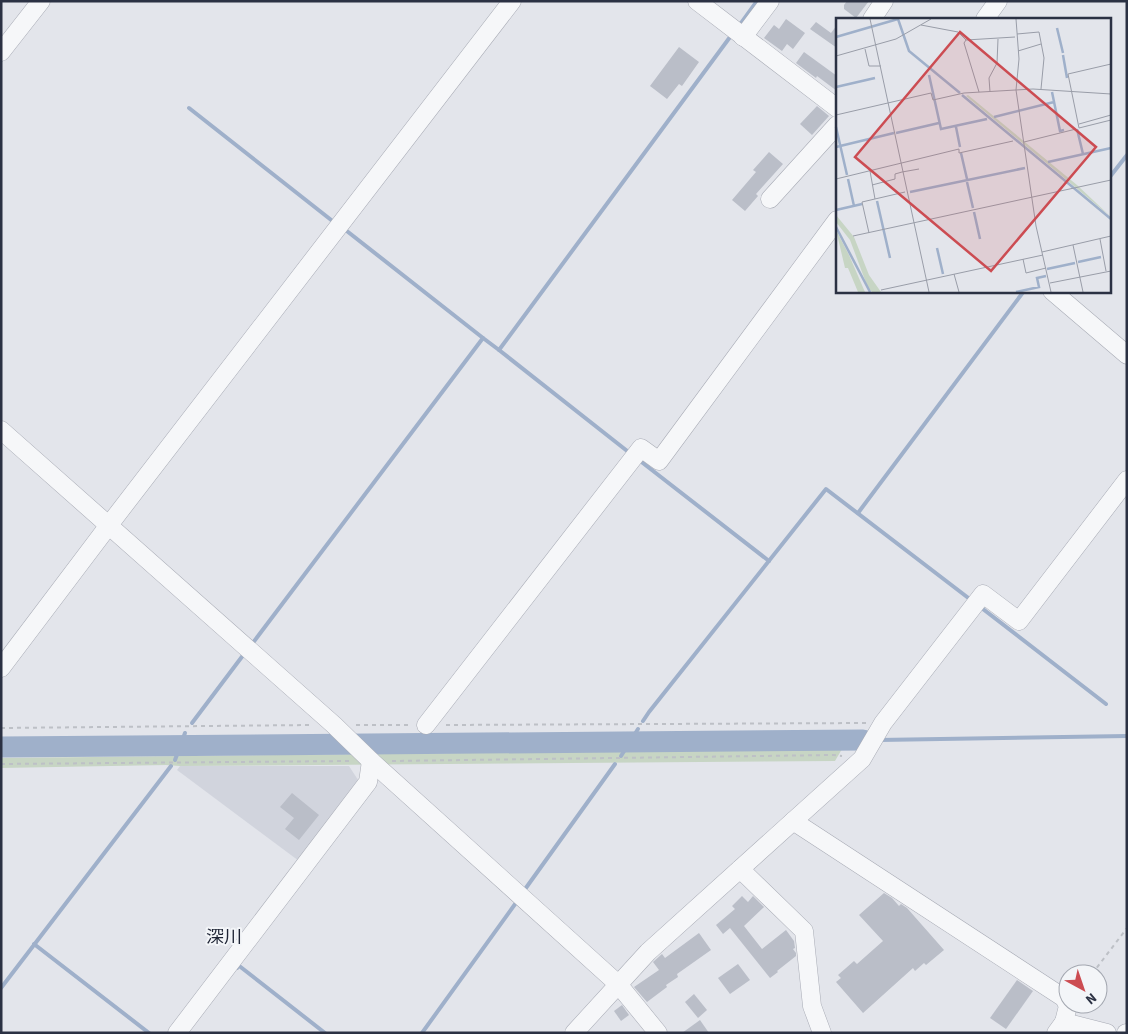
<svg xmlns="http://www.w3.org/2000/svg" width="1128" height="1034" font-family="'Source Sans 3','Noto Sans JP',sans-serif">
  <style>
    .built { fill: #d1d4dd }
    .green { fill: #c7d5c4 }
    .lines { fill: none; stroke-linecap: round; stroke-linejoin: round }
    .stream { stroke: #9fb0ca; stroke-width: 4 }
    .river { stroke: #9fb0ca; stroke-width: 21 }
    .building { fill: #babec8 }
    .minor-casing { stroke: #a8abb5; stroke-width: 19 }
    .path { stroke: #bdc0c6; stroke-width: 2; stroke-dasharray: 4 4; stroke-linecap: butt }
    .minor { stroke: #f6f7f9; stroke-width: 18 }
    .labels { text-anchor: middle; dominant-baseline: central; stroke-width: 4; stroke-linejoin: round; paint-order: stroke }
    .neighbourhood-label { font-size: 18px; fill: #1d2334; stroke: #f3f5f8 }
    .inset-river { fill: none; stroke: #9fb0ca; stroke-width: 2.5 }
    .inset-road { fill: none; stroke: #999da8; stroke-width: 1 }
    .view { fill: #cc4c52; fill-opacity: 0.15; stroke: #cc4c52; stroke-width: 2.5 }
    .inset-edge { fill: none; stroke: #2b3143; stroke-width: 2.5 }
  </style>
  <rect width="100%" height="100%" fill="#e3e5eb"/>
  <path class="built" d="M180 766H349L360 783 299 861 177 770Z"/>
  <path class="green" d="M842 749 835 761 180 766 166 765 1 768V758Z"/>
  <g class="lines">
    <g class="stream">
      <path d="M739 26 757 1"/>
      <path d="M189 108 335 223"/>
      <path d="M1109 178 1127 155"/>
      <path d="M343 228 483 338"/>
      <path d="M499 350 631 454"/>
      <path d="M639 460 769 561"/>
      <path d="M858 513 1024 291"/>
      <path d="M979 606 1106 704"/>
      <path d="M252 644 483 338 499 350 733 33"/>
      <path d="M643 721 649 712 826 489 971 600"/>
      <path d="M192 723 244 654"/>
      <path d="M879 740 1127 736"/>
      <path d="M621 756 638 729"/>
      <path d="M175 760 185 733"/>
      <path d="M523 892 615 764"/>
      <path d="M34 944 149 1033"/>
      <path d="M237 968 238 965 325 1033"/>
      <path d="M1 988 171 766"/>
      <path d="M422 1033 518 900"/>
    </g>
    <path class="river" d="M1 747 863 740"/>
  </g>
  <g class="building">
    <path d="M847 1H869L856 18 844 9V5Z"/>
    <path d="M786 19 805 33 793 49 787 44 782 51 764 38 774 25 779 29Z"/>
    <path d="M816 22 831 33 837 25V48L810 29Z"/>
    <path d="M679 47 699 62 682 86 679 84 667 99 650 86Z"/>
    <path d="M804 52 837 76V91L817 76 816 78 796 63Z"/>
    <path d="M817 106 829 116 812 135 800 124Z"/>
    <path d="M769 152 783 164 756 194 758 196 745 211 732 200 756 172 753 170Z"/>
    <path d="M292 793 319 815 299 840 285 829 294 818 280 807Z"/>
    <path d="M884 893 892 898 899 906 901 904 907 908 944 950 926 965 924 963 915 971 913 968 863 1013 836 982 841 978 838 975 854 961 857 964 883 941 859 915Z"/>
    <path d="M742 896 748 902 753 896 764 907 744 926 762 949 786 930 794 941 795 948 793 949 796 953V956L777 971 778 972 770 978 730 928 723 934 716 925 735 909 732 906Z"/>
    <path d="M699 933 711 950 677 974 678 977 666 985 667 987 647 1002 634 987 659 970 653 962 662 954 665 958Z"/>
    <path d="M738 964 750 980 730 994 718 978Z"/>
    <path d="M1017 980 1033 991 1006 1029 990 1018Z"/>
    <path d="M694 994 707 1010 698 1018 685 1002Z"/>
    <path d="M622 1005 629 1015 621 1021 614 1011Z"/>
    <path d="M700 1020 709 1033H682Z"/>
  </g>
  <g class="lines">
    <g class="minor-casing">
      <g id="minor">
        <path d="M697 1 837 108"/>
        <path d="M872 19 884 1"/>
        <path d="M985 19 998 1"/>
        <path d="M743 37 770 1"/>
        <path d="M1 52 41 1"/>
        <path d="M770 199 837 125"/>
        <path d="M1052 291 1127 355"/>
        <path d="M1 430 334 725 371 761 618 984 658 1033"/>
        <path d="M1 668 109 525 512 1"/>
        <path d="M426 725 641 448 659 461 837 220"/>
        <path d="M793 821 1064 998 1068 1006 1064 1022"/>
        <path d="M740 869 804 931 812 1006 822 1033"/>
        <path d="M177 1033 368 782 371 761"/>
        <path d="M574 1033 648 952 862 759 883 723 983 594 1019 621 1127 480"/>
        <path d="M1056 1033 1064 1022 1107 1033"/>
        <path d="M1126 1033H1127"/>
      </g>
    </g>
    <g class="path">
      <path d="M356 725H411"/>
      <path d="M446 725 866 723"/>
      <path d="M1 728 311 725"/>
      <path d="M392 761 833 755 842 756"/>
      <path d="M1 764 350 761"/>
      <path d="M1092 974 1127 928"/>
    </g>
    <use href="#minor" class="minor"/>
  </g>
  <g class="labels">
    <g class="neighbourhood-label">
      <text x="224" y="937">深川</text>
    </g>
  </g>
  <g transform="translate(836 18)">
    <rect width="275" height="275" fill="#e3e5eb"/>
    <path d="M132 77 241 167 275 199 130 78ZM0 197 18 219 33 257 45 274H36L32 270 14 222 0 204ZM0 212 13 237 29 274H22L12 250H9Z" fill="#c7d5c4"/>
    <path class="inset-river" d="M62 1 73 33 124 75M221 10 227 35M0 19 62 1M227 37 231 60M93 57 105 111 151 101M0 69 39 60M216 74 224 113 228 112M126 77 275 201M158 99 218 84M0 109 11 157M120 109 124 129M241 111 247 136M60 115 103 105M0 129 58 115M125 135 131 161M212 144 275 130M12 161 18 188M131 164 137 190M74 174 189 150M41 183 54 240M0 192 26 186M138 194 144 221M0 209 34 274M101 230 107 256M242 244 265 239M211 251 239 245M180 274 203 269 201 260 210 258"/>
    <path class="inset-road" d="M34 1 93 274M180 1 183 41 180 72 200 208 215 274M85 7 122 14 130 22 179 19M181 16 203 14 208 40 205 71M130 22 128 25 143 74M29 31 33 48H45M182 33 205 26M0 38 60 21 95 1M275 46 232 56 243 110 275 102M154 74 153 60 161 45 162 21M0 97 95 75 97 82 128 75 197 71 275 76M243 106 275 97M188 124 240 111M34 153 39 181M0 161 123 131V135L177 123M36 167 59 161V156L66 154 83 151M33 215 26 184 69 174M17 218 275 162M264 221 270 253M237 227 247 274M206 234 275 218M187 241 190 255 210 250M118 256 123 274M214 265 275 253M45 272 207 237"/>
    <path class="view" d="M124 14 260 129 155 253 19 139Z"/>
    <rect width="275" height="275" class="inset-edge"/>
  </g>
  <rect width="1128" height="1034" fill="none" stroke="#2b3143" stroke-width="5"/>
  <g transform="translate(1083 989) rotate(140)"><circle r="24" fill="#f3f5f8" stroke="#a3a7b0"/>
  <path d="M0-4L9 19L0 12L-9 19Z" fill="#cc4c52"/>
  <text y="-8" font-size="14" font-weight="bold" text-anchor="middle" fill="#2b3143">N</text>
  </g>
</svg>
